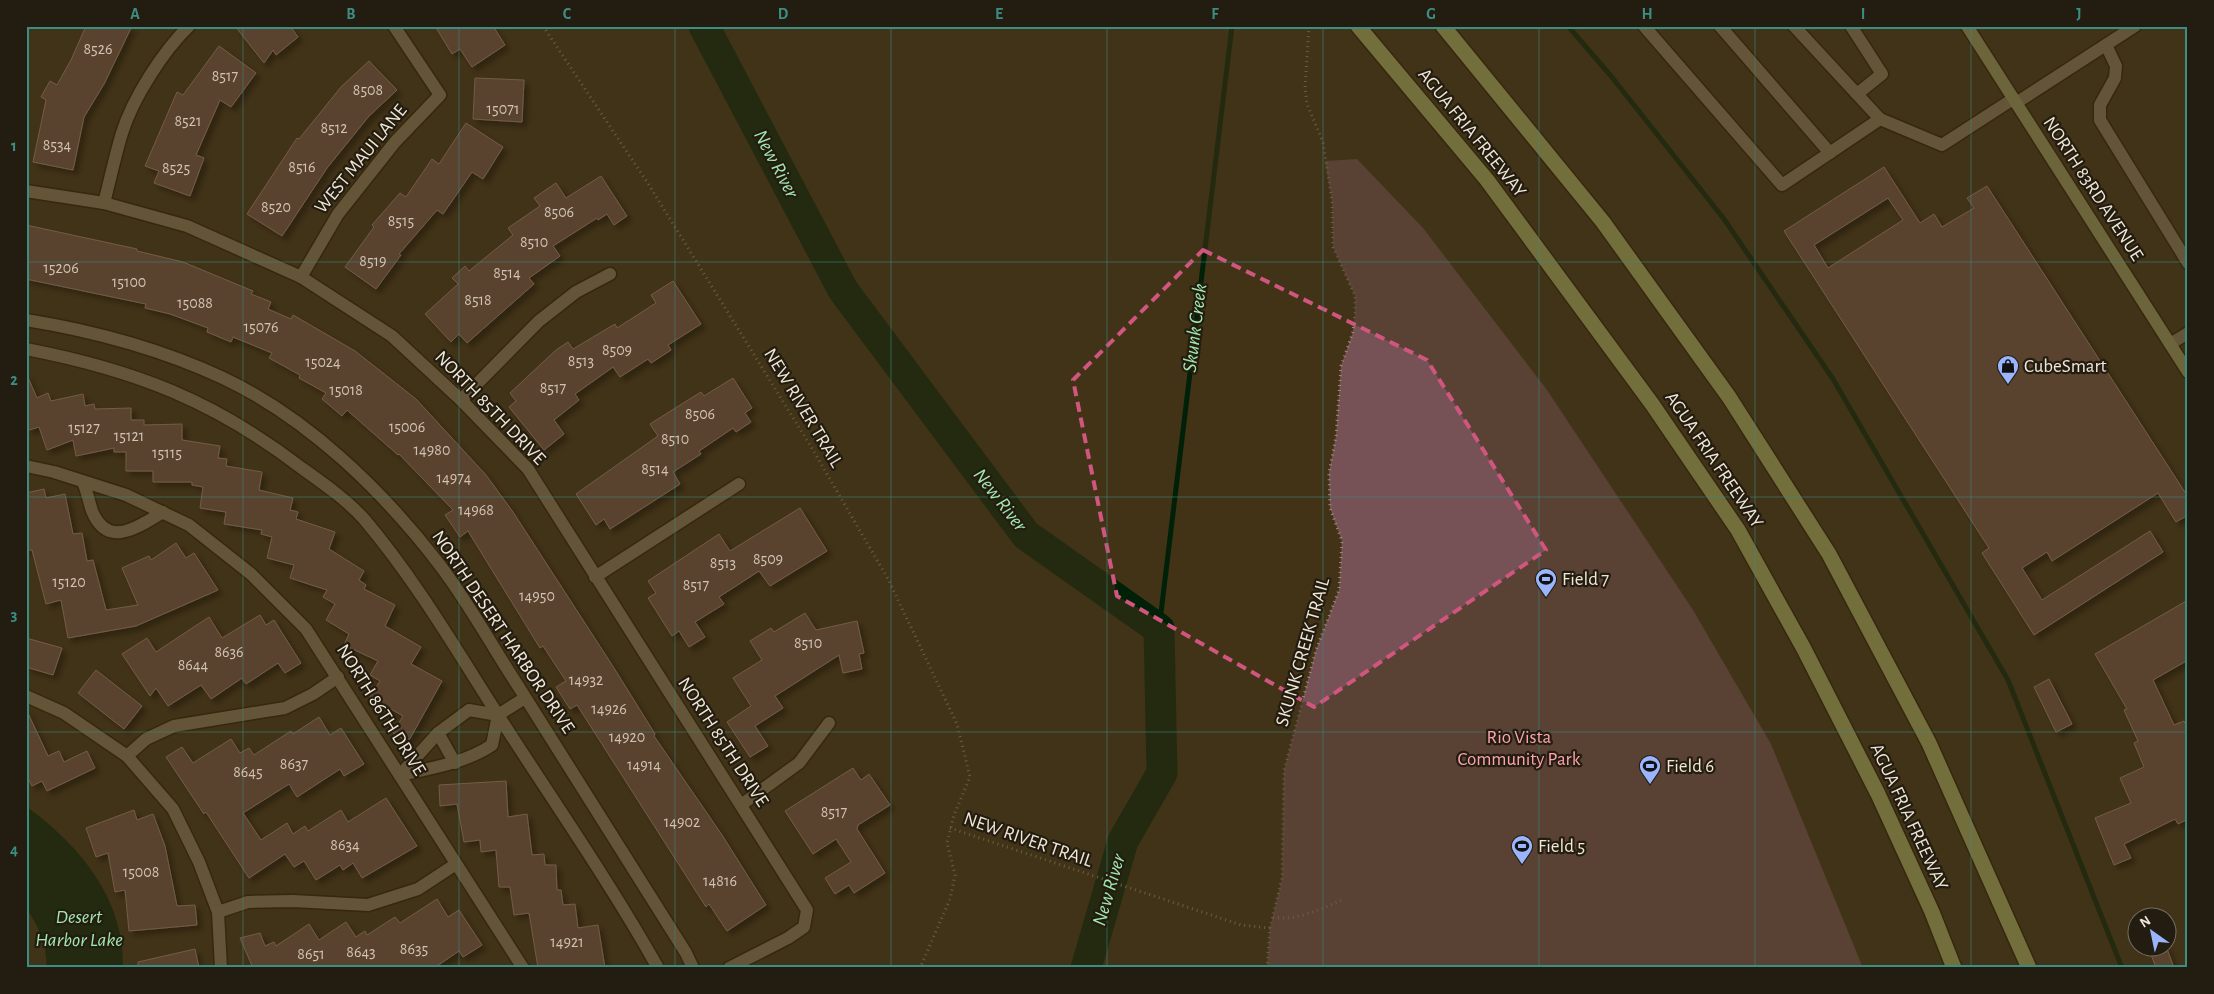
<svg xmlns="http://www.w3.org/2000/svg" width="2214" height="994" font-family="'Alegreya Sans',sans-serif">
  <style>
    .green { fill: #765256 }
    .water { fill: #002108 }
    .lines { fill: none; stroke-linecap: round; stroke-linejoin: round }
    .stream { stroke: #002108; stroke-width: 5 }
    .river { stroke: #002108; stroke-width: 31 }
    .building { fill: #765748; stroke: #b08e7e; fill-rule: evenodd; filter: url(#shadow) }
    .minor-casing { stroke: #291a00; stroke-width: 15 }
    .major-casing { stroke: #291a00; stroke-width: 15 }
    .highway-casing { stroke: #291a00; stroke-width: 18 }
    .path { stroke: #9d907b; stroke-width: 3; stroke-dasharray: 1 4; stroke-linecap: butt }
    .minor { stroke: #8e7d5f; stroke-width: 12 }
    .major { stroke: #a1a067; stroke-width: 12 }
    .highway { stroke: #aeb86c; stroke-width: 15 }
    .marked { fill: none; stroke: #d05680; stroke-width: 4; stroke-dasharray: 10 6; stroke-linejoin: round }
    .grid { fill: none; stroke: #3c8d83; stroke-width: 1; stroke-opacity: 0.55 }
    .labels { text-anchor: middle; dominant-baseline: central; stroke-width: 4.5; stroke-linejoin: round; paint-order: stroke }
    .number-label { font-size: 16px; fill: #d2c3b3 }
    .street-label { font-size: 19px; fill: #f1e7d7; stroke: #231c10 }
    .poi-label { font-size: 19px; fill: #f1e7d7; stroke: #231c10; text-anchor: start }
    .park-label { font-size: 19px; fill: #fea3ae; stroke: #231c10 }
    .water-label { font-size: 20px; font-style: italic; fill: #a0e8ad; stroke: #231c10 }
    .neatline { fill: none; stroke: #3c8d83; stroke-width: 2 }
    .grid-label { font-size: 16px; text-anchor: middle; font-weight: bold; fill: #3c8d83 }
  </style>
  <defs>
    <filter id="shadow"><feDropShadow dx="4.5" dy="4.5" stdDeviation="2.5" flood-color="#0009"/></filter>
  </defs>
  <rect width="100%" height="100%" fill="#423317"/>
  <path class="green" d="M1357 159 1423 228 1547 390 1693 610 1771 744 1863 968H1267L1270 928 1282 878 1284 770 1316 650 1339 590 1342 541 1330 508 1329 473 1336 436 1341 366 1353 332 1355 313V296L1333 247 1332 201 1325 161Z"/>
  <path class="water" d="M26 806C79 845 125 898 123 968H47L45 948 37 926 26 907Z"/>
  <g class="lines">
    <g class="stream">
      <path d="M1568 26 1611 76 1724 219 1833 379 2008 680 2122 968"/>
      <path d="M1159 629 1232 26"/>
    </g>
    <path class="river" d="M704 26 843 290 1026 535 1159 629 1162 773 1123 841 1086 968"/>
  </g>
  <g class="building">
    <path d="M86 26H132L104 84 84 117 73 170 33 162 46 100 41 97 50 81 57 85 71 60Z"/>
    <path d="M235 26H290L298 37 276 55 273 50 264 63Z"/>
    <path d="M435 26H493L505 45 472 67 460 49 452 54Z"/>
    <path d="M219 46 256 73 231 107 220 100 196 155 204 158 190 196 154 183 159 171 145 166 177 92 183 95Z"/>
    <path d="M369 61 397 90 369 116 327 168 282 236 247 214 297 138 299 139 341 87Z"/>
    <path d="M475 78 524 80 522 122 473 119Z"/>
    <path d="M466 123 503 147 483 179 472 172 443 214 437 210 399 254 401 255 376 289 345 267 374 227 372 225 400 193 406 197 432 159 439 164Z"/>
    <path d="M1884 167 1920 223 1934 214 1942 227 1974 208 1967 198 1987 186 2188 497V515L2176 522 2158 493 2052 561 2047 552 2022 568 2042 600 2150 531 2163 552 2034 635 1982 553 1989 548 1784 231ZM1888 198 1903 220 1828 268 1814 245Z"/>
    <path d="M601 176 627 216 614 225 607 214 598 220 597 218 553 246 560 256 529 278 534 284 467 343 459 334 451 342 425 314 458 284 452 278 465 266 469 271 513 235 508 228 540 206 534 198 556 183 566 198Z"/>
    <path d="M26 225 137 249V251L183 262 253 291 251 294 271 302 268 309 291 319 293 315 355 351 416 399 486 475 513 512 614 668 655 734 654 736 722 835 766 905 727 931 709 904 706 907 577 705 570 709 556 687 566 681 543 646 540 648 468 531 460 537 445 515 453 510 399 454 398 455 347 410 342 416 322 399 326 393 299 378 300 375 269 358 272 353 233 337 231 342 207 332 208 328 170 314 145 308 146 304 26 279Z"/>
    <path d="M673 281 701 324 668 345 671 350 651 363 648 359 620 377 613 367 575 394 579 400 554 420 564 434 544 450 509 407 516 401 510 393 556 350 568 342 573 349 615 324 617 328 656 303 651 295Z"/>
    <path d="M26 373 37 398 48 393 51 401 83 394 85 406 94 404 95 409 131 408V420H144V425L182 424V440L220 446 218 458 227 459 226 466 262 472 259 490 293 498 290 510 298 512 296 519 335 532 329 549 364 571 359 580 366 585 364 589 395 605 385 626 421 647 411 664 442 681 408 742 393 733 403 716 370 697 380 681 370 675 378 661 344 645 349 634 326 620 335 604 323 597 327 590 290 578 294 565 267 558 272 537 261 534 262 530 224 524 226 512 200 508 203 487 192 485V482H153V471H126V452H114V448L76 456 73 440 47 450 39 427 29 430 26 422Z"/>
    <path d="M733 378 752 408 745 413 751 422 736 432 733 428 699 451 701 454 673 472 680 484 610 529 604 519 596 525 576 494 658 436 650 424 701 392 704 396Z"/>
    <path d="M44 489 46 498 65 494 73 534 82 533 87 561 93 560 106 610 138 605 122 568 149 556 151 560 176 543 186 558 194 553 218 590 136 626 68 638 61 600 46 604 32 550H26V493Z"/>
    <path d="M800 508 827 551 770 586 759 571 719 597 724 604 695 622 705 637 689 647 679 631 672 636 648 598 656 593 648 581 719 534 730 551Z"/>
    <path d="M2188 600V660L2153 680 2174 725 2184 721 2188 730V819L2178 824 2175 819 2124 844 2131 858 2114 865 2095 818 2131 803 2120 778 2144 767 2134 743 2138 741 2124 710 2127 709 2095 654Z"/>
    <path d="M805 613 816 630 857 621 864 653 859 654 862 669 843 673 839 655 775 696 783 708 755 726 768 746 750 757 727 722 751 706 733 678 762 660 750 641 771 628 774 632Z"/>
    <path d="M260 615 266 625 274 620 301 663 285 673 278 663 246 684 242 678 211 699 201 685 168 706 156 688 150 696 122 654 147 638 156 652 209 617 222 638Z"/>
    <path d="M26 638 62 648 53 675 26 667Z"/>
    <path d="M96 670 142 706 124 729 78 693Z"/>
    <path d="M2049 679 2072 724 2056 732 2034 687Z"/>
    <path d="M26 709 48 756 59 751 64 762 87 751 95 768 47 791 42 781 32 786 26 774Z"/>
    <path d="M319 717 330 735 341 728 364 764 344 776 340 769 297 797 289 784 243 813 261 840 287 823 293 834 305 826 308 831 341 810 348 822 386 798 417 846 362 878 353 863 343 870 340 865 316 880 304 861 294 867 285 854 249 878 206 812 204 814 166 757 182 747 193 763 231 739 240 753 249 748 254 755 291 731 293 734Z"/>
    <path d="M853 768 861 780 869 774 890 805 858 825 857 829 885 873 854 893 849 885 835 894 825 878 851 862 836 839 813 854 785 811Z"/>
    <path d="M506 781 508 817 527 814 532 855 544 854 545 865H556L557 890H561L563 905 575 904 578 928 598 925 605 968H538L529 913 514 915 510 887H499L496 850 481 852 480 840 464 842 457 804 440 806 439 785Z"/>
    <path d="M134 810 137 820 153 814 165 846 177 906 195 905 197 925 129 931 125 890 115 892 108 853 96 857 86 828Z"/>
    <path d="M437 899 448 917 459 910 482 945 463 957 459 951 434 968H253L240 938 260 933 265 946 274 942 276 946 309 924 319 940 346 922 356 937 365 931 367 935 395 917 400 923Z"/>
    <path d="M2148 946H2166L2174 968H2156Z"/>
    <path d="M195 949 199 968H138V962Z"/>
  </g>
  <g class="lines">
    <g class="minor-casing">
      <g id="minor">
        <path d="M1644 26 1782 185 1880 119"/>
        <path d="M1720 26 1830 153"/>
        <path d="M1794 26 1880 119 1942 145 2013 99"/>
        <path d="M1851 26 1882 74 1857 94"/>
        <path d="M2106 45 2116 66 2115 78 2100 105V120L2188 263"/>
        <path d="M2016 103 2135 26"/>
        <path d="M26 191 104 203 187 226 301 277 392 336 461 400 528 469 807 910 804 927 788 938 729 968"/>
        <path d="M104 203C110 180 115 156 122 133 133 98 163 51 189 26"/>
        <path d="M301 277 338 214 395 142 440 95 394 26"/>
        <path d="M26 320C94 331 161 349 223 378 308 418 383 491 439 564 469 603 493 648 520 689 576 777 631 865 686 953L693 968"/>
        <path d="M2170 344 2188 333"/>
        <path d="M26 349C135 370 215 401 303 469 324 484 347 500 364 519 419 584 461 658 507 729 558 808 612 886 658 968"/>
        <path d="M461 400 539 321 576 292 610 274"/>
        <path d="M26 466 54 472 126 495 189 525 251 574 306 629 523 968"/>
        <path d="M83 482C87 491 89 502 92 511 108 550 139 526 163 512"/>
        <path d="M595 577 739 484"/>
        <path d="M26 696 64 713 127 756 173 809 199 862 218 912 221 968"/>
        <path d="M498 715 525 698"/>
        <path d="M438 733 455 763"/>
        <path d="M127 756 146 739 174 726 285 708 313 694 338 677"/>
        <path d="M400 775C432 768 465 763 492 745L498 715"/>
        <path d="M400 775 438 733 469 710 498 715"/>
        <path d="M741 805 799 763 829 723"/>
        <path d="M218 912 248 902 293 901 368 905 418 889 456 864"/>
      </g>
    </g>
    <g class="major-casing">
      <path id="major" d="M1967 26 2188 372"/>
    </g>
    <g class="highway-casing">
      <g id="highway">
        <path d="M1358 26 1487 180 1652 404 1738 530 1804 649 1878 794 1932 912 1954 968"/>
        <path d="M1443 26 1603 222 1729 397 1829 554 1929 743 2029 968"/>
      </g>
    </g>
    <g class="path">
      <path d="M543 26 647 182 813 450 888 579 957 724 970 777 954 815 947 843 955 875 950 899 920 968"/>
      <path d="M950 828 1241 925 1270 928"/>
      <path d="M1273 917C1296 922 1323 908 1344 899"/>
      <path d="M1267 968 1270 928 1282 878 1284 770 1316 650 1339 590 1342 541 1330 508 1329 473 1336 436 1341 366 1353 332 1355 313V296L1333 247 1332 201 1323 142 1307 104 1305 88 1309 26"/>
    </g>
    <use href="#minor" class="minor"/>
    <use href="#major" class="major"/>
    <use href="#highway" class="highway"/>
  </g>
  <path d="M0 0H2214V994H0ZM1203 250 1427 360 1546 550 1314 707 1117 596 1073 380Z" fill="#423317" fill-opacity=".55" fill-rule="evenodd"/>
  <path class="marked" d="M1203 250 1427 360 1546 550 1314 707 1117 596 1073 380Z"/>
  <path class="grid" d="M243 26V968M459 26V968M675 26V968M891 26V968M1107 26V968M1323 26V968M1539 26V968M1755 26V968M1971 26V968M26 262H2188M26 497H2188M26 732H2188"/>
  <defs>
    <g id="shop-pin" transform="scale(1.125)"><path d="M0 17L-7.5 6A9.5 9.5 0 1 1 7.5 6Z" fill="#9bb5fd" stroke="#231c10"/><path d="M-5-2.5h2.3a2.7 3.5 0 0 1 5.4 0H5L5.5 6h-11ZM-1.5-2.5h3a1.5 2.3 0 0 0-3 0Z" fill="#111"/></g>
    <g id="stadium-pin" transform="scale(1.125)"><path d="M0 17L-7.5 6A9.5 9.5 0 1 1 7.5 6Z" fill="#9bb5fd" stroke="#231c10"/><path d="M0-5a6.5 5 0 1 0 0 10a6.5 5 0 1 0 0-10ZM-3.5-1.8h7v3.6h-7Z" fill="#111"/></g>
  </defs>
  <g fill-rule="evenodd">
    <use href="#shop-pin" x="2008" y="366"/>
    <use href="#stadium-pin" x="1546" y="579"/>
    <use href="#stadium-pin" x="1650" y="766"/>
    <use href="#stadium-pin" x="1522" y="846"/>
  </g>
  <g class="labels">
    <g class="number-label">
      <text x="98" y="49">8526</text>
      <text x="225" y="76">8517</text>
      <text x="368" y="90">8508</text>
      <text x="503" y="109">15071</text>
      <text x="188" y="121">8521</text>
      <text x="334" y="128">8512</text>
      <text x="57" y="145">8534</text>
      <text x="302" y="167">8516</text>
      <text x="176" y="168">8525</text>
      <text x="276" y="207">8520</text>
      <text x="559" y="212">8506</text>
      <text x="401" y="221">8515</text>
      <text x="534" y="242">8510</text>
      <text x="373" y="261">8519</text>
      <text x="61" y="268">15206</text>
      <text x="507" y="273">8514</text>
      <text x="129" y="282">15100</text>
      <text x="478" y="300">8518</text>
      <text x="195" y="303">15088</text>
      <text x="261" y="327">15076</text>
      <text x="617" y="350">8509</text>
      <text x="581" y="361">8513</text>
      <text x="323" y="362">15024</text>
      <text x="553" y="388">8517</text>
      <text x="346" y="390">15018</text>
      <text x="700" y="414">8506</text>
      <text x="407" y="427">15006</text>
      <text x="84" y="428">15127</text>
      <text x="129" y="436">15121</text>
      <text x="675" y="439">8510</text>
      <text x="432" y="450">14980</text>
      <text x="167" y="453">15115</text>
      <text x="655" y="469">8514</text>
      <text x="454" y="478">14974</text>
      <text x="476" y="510">14968</text>
      <text x="768" y="559">8509</text>
      <text x="723" y="563">8513</text>
      <text x="69" y="582">15120</text>
      <text x="696" y="585">8517</text>
      <text x="537" y="596">14950</text>
      <text x="808" y="643">8510</text>
      <text x="229" y="652">8636</text>
      <text x="193" y="665">8644</text>
      <text x="586" y="680">14932</text>
      <text x="609" y="709">14926</text>
      <text x="627" y="737">14920</text>
      <text x="294" y="764">8637</text>
      <text x="644" y="765">14914</text>
      <text x="248" y="772">8645</text>
      <text x="834" y="812">8517</text>
      <text x="682" y="822">14902</text>
      <text x="345" y="845">8634</text>
      <text x="141" y="872">15008</text>
      <text x="720" y="881">14816</text>
      <text x="567" y="942">14921</text>
      <text x="414" y="949">8635</text>
      <text x="361" y="952">8643</text>
      <text x="311" y="954">8651</text>
    </g>
    <g class="street-label">
      <text transform="translate(1472 133) rotate(51)">AGUA FRIA FREEWAY</text>
      <text transform="translate(361 159) rotate(-51)">WEST MAUI LANE</text>
      <text transform="translate(2093 189) rotate(57)">NORTH 83RD AVENUE</text>
      <text transform="translate(490 408) rotate(46)">NORTH 85TH DRIVE</text>
      <text transform="translate(803 408) rotate(59)">NEW RIVER TRAIL</text>
      <text transform="translate(1714 460) rotate(56)">AGUA FRIA FREEWAY</text>
      <text transform="translate(503 632) rotate(56)">NORTH DESERT HARBOR DRIVE</text>
      <text transform="translate(1303 652) rotate(-74)">SKUNK CREEK TRAIL</text>
      <text transform="translate(381 710) rotate(58)">NORTH 86TH DRIVE</text>
      <text transform="translate(723 742) rotate(57)">NORTH 85TH DRIVE</text>
      <text transform="translate(1909 817) rotate(65)">AGUA FRIA FREEWAY</text>
      <text transform="translate(1028 840) rotate(19)">NEW RIVER TRAIL</text>
    </g>
    <g class="poi-label">
      <text x="2024" y="366">CubeSmart</text>
      <text x="1562" y="579">Field 7</text>
      <text x="1666" y="766">Field 6</text>
      <text x="1538" y="846">Field 5</text>
    </g>
    <g class="park-label">
      <text x="1519" y="737">Rio Vista<tspan x="1519" dy="22">Community Park</tspan></text>
    </g>
    <g class="water-label">
      <text transform="translate(776 164) rotate(62)">New River</text>
      <text transform="translate(1195 328) rotate(-83)">Skunk Creek</text>
      <text transform="translate(1000 500) rotate(52)">New River</text>
      <text transform="translate(1109 890) rotate(-74)">New River</text>
      <text x="79" y="917">Desert<tspan x="79" dy="23">Harbor Lake</tspan></text>
    </g>
  </g>
  <rect width="2214" height="994" fill="none" stroke="#231c10" stroke-width="55"/>
  <g transform="translate(2152 932) rotate(327)"><circle r="24" fill="#231c10" stroke="#756d60"/>
  <path d="M0-4L9 19L0 12L-9 19Z" fill="#9bb5fd"/>
  <text y="-8" font-size="14" font-weight="bold" text-anchor="middle" fill="#f1e7d7">N</text>
  </g>
  <rect x="28" y="28" width="2158" height="938" class="neatline"/>
  <g class="grid-label">
    <text x="135" y="19">A</text>
    <text x="351" y="19">B</text>
    <text x="567" y="19">C</text>
    <text x="783" y="19">D</text>
    <text x="999" y="19">E</text>
    <text x="1215" y="19">F</text>
    <text x="1431" y="19">G</text>
    <text x="1647" y="19">H</text>
    <text x="1863" y="19">I</text>
    <text x="2079" y="19">J</text>
    <text x="14" y="151">1</text>
    <text x="14" y="385">2</text>
    <text x="14" y="620">3</text>
    <text x="14" y="855">4</text>
  </g>
</svg>
